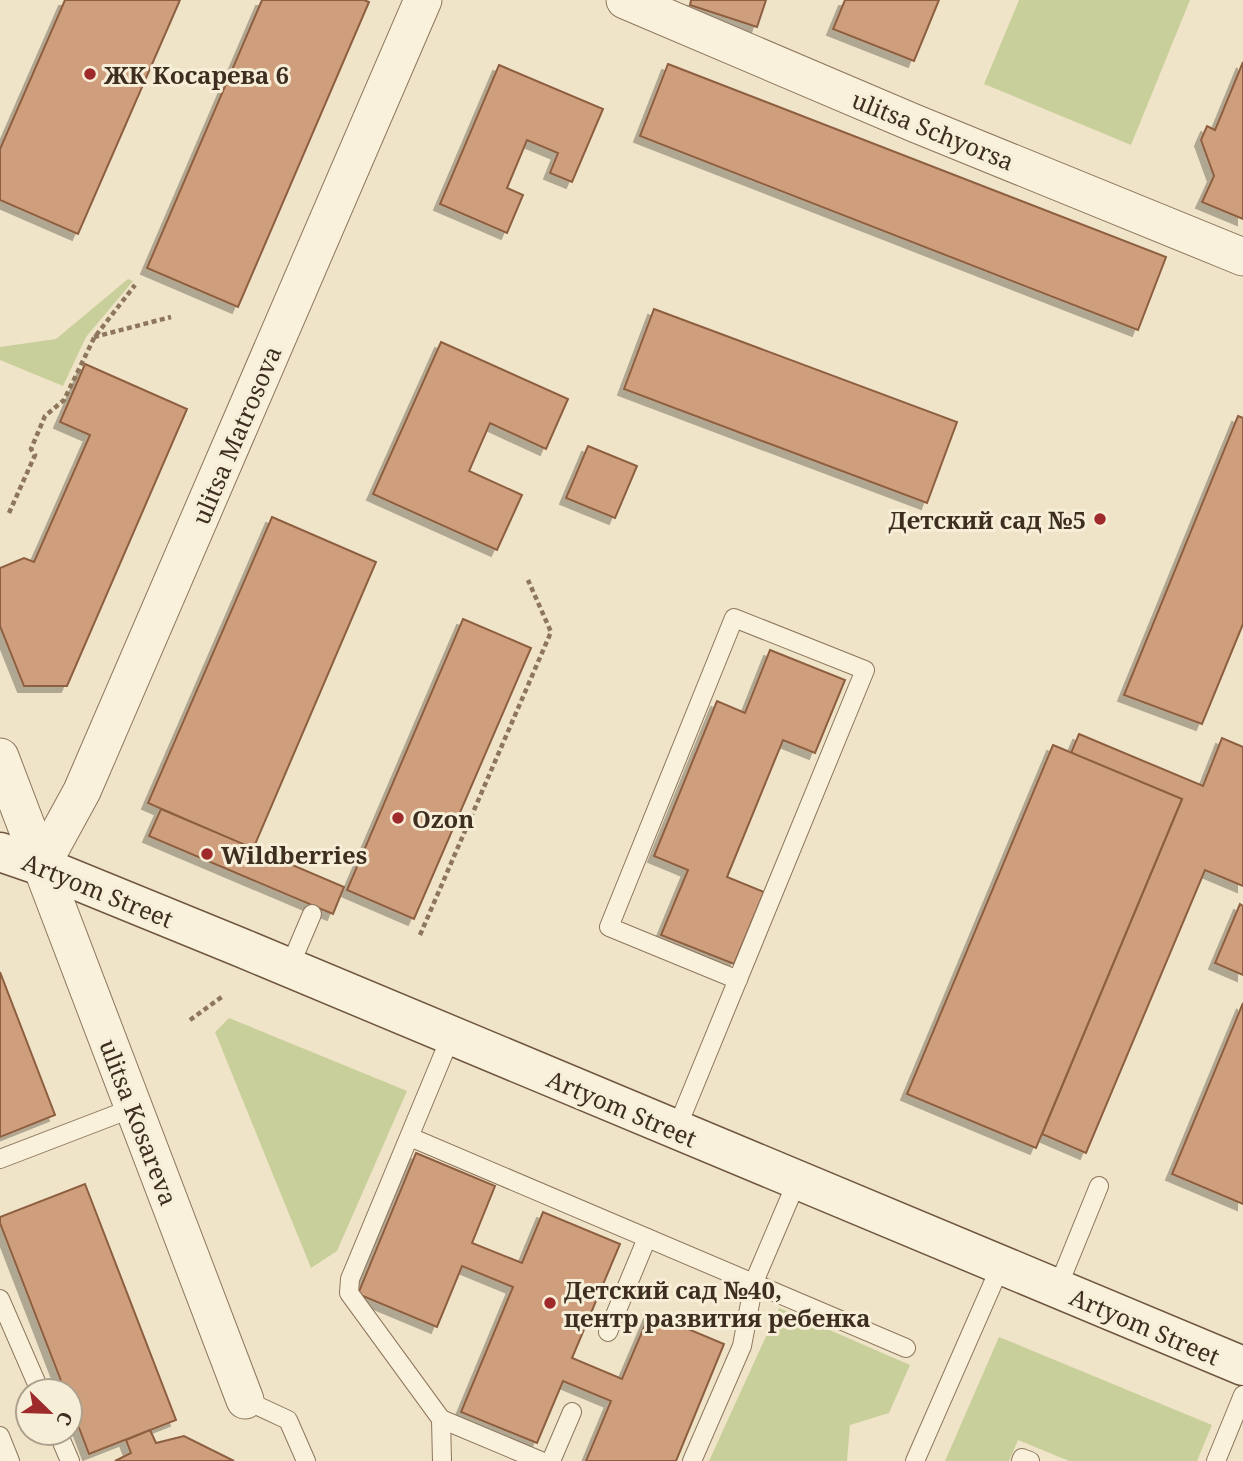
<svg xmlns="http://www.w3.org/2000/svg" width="1243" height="1461" font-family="'Noto Serif',serif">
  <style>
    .green { fill: #c9cf9b }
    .building { fill: #cf9f7d; stroke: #8d5f41; stroke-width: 2; filter: url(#shadow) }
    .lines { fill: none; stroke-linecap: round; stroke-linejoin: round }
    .lane-casing { stroke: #8d765c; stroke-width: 20 }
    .street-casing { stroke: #8d765c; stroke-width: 39 }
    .secondary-casing { stroke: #6f573f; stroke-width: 41 }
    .path { stroke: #8d765c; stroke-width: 4.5; stroke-dasharray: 5 3.5; stroke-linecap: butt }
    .lane { stroke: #faf1dc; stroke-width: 18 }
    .street { stroke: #faf1dc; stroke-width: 37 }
    .secondary { stroke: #faf1dc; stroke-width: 38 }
    .poi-dot { fill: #9e2a2b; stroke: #f7eed8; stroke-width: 2.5 }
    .labels { text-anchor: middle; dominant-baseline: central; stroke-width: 6; stroke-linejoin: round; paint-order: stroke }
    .poi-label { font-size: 24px; font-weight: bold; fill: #3d2e20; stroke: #f7eed8; text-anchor: start }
    .street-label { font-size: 24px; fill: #3d2e20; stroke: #f7eed8 }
  </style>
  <defs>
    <filter id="shadow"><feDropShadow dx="-6" dy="6" stdDeviation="0" flood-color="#0004"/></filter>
  </defs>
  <rect width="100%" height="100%" fill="#f0e4c8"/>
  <g class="green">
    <path d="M1019 0H1190L1131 145 984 84Z"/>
    <path d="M128 279 133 281 86 337 63 386 0 360V347L56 339Z"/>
    <path d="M229 1018 407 1091 337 1251 311 1268 215 1032Z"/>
    <path d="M779 1308 910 1365 889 1413 850 1425 847 1461H709Z"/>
    <path d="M999 1337 1212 1425 1197 1461H1069L1018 1440 1009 1461H945Z"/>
  </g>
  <g class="building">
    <path d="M65 0H180L78 234 0 200V149Z"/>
    <path d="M262 0H364L369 2 238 307 147 268Z"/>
    <path d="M691 0H766L757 27 690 5Z"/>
    <path d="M845 0H939L914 61 833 29Z"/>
    <path d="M1243 62V219L1202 202 1214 176 1201 140 1207 126 1215 130Z"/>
    <path d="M668 64 1166 257 1138 330 640 136Z"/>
    <path d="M499 65 603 109 572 182 550 173 558 153 527 140 507 188 523 195 507 233 440 204Z"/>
    <path d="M654 309 957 422 927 503 624 389Z"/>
    <path d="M441 342 568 399 546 449 490 423 469 471 522 495 497 550 373 494Z"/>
    <path d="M85 364 187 409 67 686H24L0 626V568L24 558 34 562 90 435 60 422Z"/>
    <path d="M1238 416 1243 418V624L1202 724 1124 695Z"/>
    <path d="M588 446 637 466 615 518 566 498Z"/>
    <path d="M272 517 376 562 253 849 148 803Z"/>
    <path d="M463 619 531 648 414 919 347 890Z"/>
    <path d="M770 650 845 680 815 753 783 740 727 877 764 892 734 964 661 935 688 870 654 856 717 701 745 713Z"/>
    <path d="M1079 734 1203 786 1222 738 1243 747V886L1205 870 1086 1153 1042 1134 1182 799 1071 753Z"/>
    <path d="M1053 745 1182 799 1036 1148 907 1094Z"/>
    <path d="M161 809 344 887 333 914 149 836Z"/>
    <path d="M1240 904 1243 906V975L1215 963Z"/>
    <path d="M0 972 55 1115 0 1137Z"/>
    <path d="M1243 1003V1204L1172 1174Z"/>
    <path d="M416 1153 495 1186 472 1243 522 1263 543 1212 620 1244 572 1358 622 1379 650 1313 724 1344 676 1461H586L611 1401 563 1381 537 1443 461 1412 513 1287 462 1266 437 1327 358 1294Z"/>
    <path d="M85 1184 176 1420 89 1454 70 1404V1391H65L0 1223V1217Z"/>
    <path d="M150 1430 156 1443 184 1436 234 1461H115L131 1453 126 1440Z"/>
  </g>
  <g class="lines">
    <g class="lane-casing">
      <g id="lane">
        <path d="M289 968 312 914"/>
        <path d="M676 1130 865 670 734 618 609 927 738 980"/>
        <path d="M410 1137 906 1348"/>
        <path d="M0 1159 133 1108"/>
        <path d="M1057 1289 1099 1186"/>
        <path d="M0 1299 40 1391"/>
        <path d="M608 1332 647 1238"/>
        <path d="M245 1400 288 1420 306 1461"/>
        <path d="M441 1419 541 1461"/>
        <path d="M58 1433 70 1461"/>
        <path d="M0 1436 10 1461"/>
        <path d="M442 1461 441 1419 349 1293 350 1279 451 1036"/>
        <path d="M551 1461 572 1412"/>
        <path d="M692 1461 742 1346 754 1282 797 1181"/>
        <path d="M915 1461 1001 1265"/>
        <path d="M1021 1461 1022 1458 1030 1461"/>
        <path d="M1216 1461 1243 1395"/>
      </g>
    </g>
    <g class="street-casing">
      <g id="street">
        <path d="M625 0 914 123 1243 257"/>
        <path d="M0 757 245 1400"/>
        <path d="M41 866 82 791 423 0"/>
      </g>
    </g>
    <g class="secondary-casing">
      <path id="secondary" d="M0 852 41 866 242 948 1243 1366"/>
    </g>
    <g class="path">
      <path d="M94 337 171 317"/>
      <path d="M9 513 35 455 31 449 45 416 64 400 94 338 135 285"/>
      <path d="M420 935 551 632 528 580"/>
      <path d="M190 1020 223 996"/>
    </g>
    <use href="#lane" class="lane"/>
    <use href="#street" class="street"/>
    <use href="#secondary" class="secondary"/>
  </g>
  <g class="poi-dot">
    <circle cx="90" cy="74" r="7"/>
    <circle cx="1100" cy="519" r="7"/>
    <circle cx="398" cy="818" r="7"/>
    <circle cx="207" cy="854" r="7"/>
    <circle cx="550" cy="1303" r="7"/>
  </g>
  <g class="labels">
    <g class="poi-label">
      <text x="104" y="74">ЖК Косарева 6</text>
      <text x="1086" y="519" text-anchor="end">Детский сад №5</text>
      <text x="412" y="818">Ozon</text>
      <text x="221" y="854">Wildberries</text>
      <text x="564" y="1289">Детский сад №40,<tspan x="564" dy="28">центр развития ребенка</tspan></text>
    </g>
    <g class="street-label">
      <text transform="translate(933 130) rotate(22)">ulitsa Schyorsa</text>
      <text transform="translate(236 435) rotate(-67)">ulitsa Matrosova</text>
      <text transform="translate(98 890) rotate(22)">Artyom Street</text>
      <text transform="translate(622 1108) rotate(23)">Artyom Street</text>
      <text transform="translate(139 1122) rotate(69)">ulitsa Kosareva</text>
      <text transform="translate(1145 1326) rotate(23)">Artyom Street</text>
    </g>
  </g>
  <g transform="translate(49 1412) rotate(113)"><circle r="33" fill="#f7eed8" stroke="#ada18e" stroke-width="2"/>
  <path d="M0-5L12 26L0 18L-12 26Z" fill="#9e2a2b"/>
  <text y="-10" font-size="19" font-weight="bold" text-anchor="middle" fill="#3d2e20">С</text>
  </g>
</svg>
